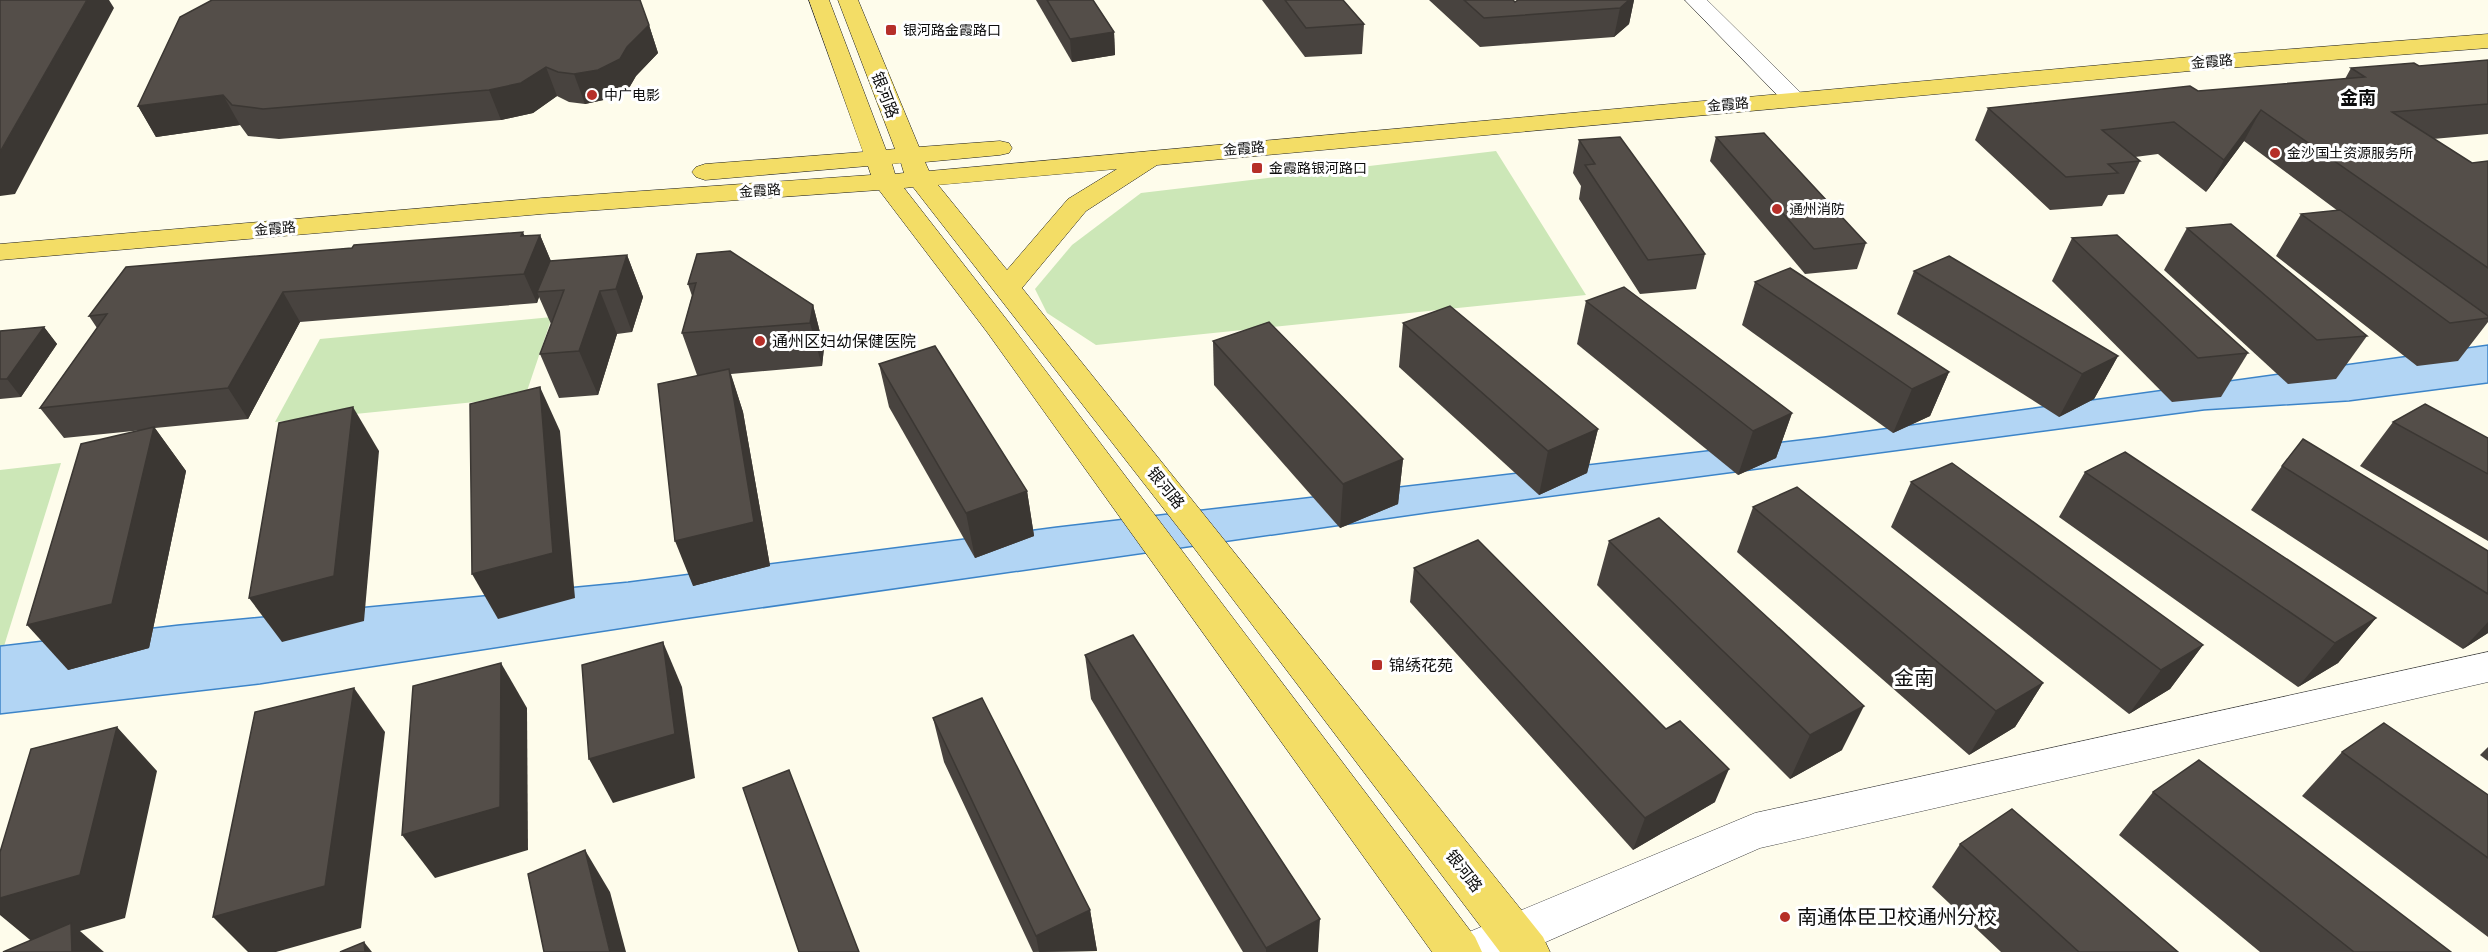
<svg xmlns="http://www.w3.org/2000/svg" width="2488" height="952" font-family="'Times New Roman','Noto Sans SC',serif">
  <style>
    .green { fill: #cce7b7 }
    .water { fill: #b2d5f4; stroke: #3c84c8; stroke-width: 1.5 }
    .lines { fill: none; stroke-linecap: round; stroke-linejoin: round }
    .minor-casing { stroke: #3f3f3f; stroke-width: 1 }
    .major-casing { stroke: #1d1d1d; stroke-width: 1 }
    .minor { fill: #fff; fill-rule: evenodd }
    .major { fill: #f3dd66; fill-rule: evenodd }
    .wall { fill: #48433f }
    .shaded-wall { fill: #3b3733 }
    .building { fill: #544e49; stroke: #3b3733; stroke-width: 1.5 }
    .poi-dot { fill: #b62f29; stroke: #fff; stroke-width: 2 }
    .labels { text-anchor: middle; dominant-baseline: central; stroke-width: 6; stroke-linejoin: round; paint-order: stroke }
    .far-poi-label { font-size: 14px; fill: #0c0c0c; stroke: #fff; text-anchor: start }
    .far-street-label { font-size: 14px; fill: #0c0c0c; stroke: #fff }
    .street-label { font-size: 16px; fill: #0c0c0c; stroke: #fff }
    .poi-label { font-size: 16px; fill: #0c0c0c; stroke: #fff; text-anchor: start }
    .far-district-label { font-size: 18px; font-weight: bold; fill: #0c0c0c; stroke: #fff }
    .quarter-label { font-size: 20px; fill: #0c0c0c; stroke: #fff }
    .near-poi-label { font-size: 20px; fill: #0c0c0c; stroke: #fff; text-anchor: start }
  </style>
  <rect width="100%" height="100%" fill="#fefceb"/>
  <g class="green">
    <path d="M1496 151 1586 295 1096 345 1047 313 1035 289 1072 245 1141 193Z"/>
    <path d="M552 317 525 397 275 422 320 339Z"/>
    <path d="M61 463 0 659V470Z"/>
  </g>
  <path class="water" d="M2488 345V383L2349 401 2204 410 1434 512 684 619 260 684 0 714V646L178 625 628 582 1056 527 1824 437Z"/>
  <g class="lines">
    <g class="minor-casing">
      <g id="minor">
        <path d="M1685 0H1707L1802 94 1806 99 1802 104 1794 106 1786 104Z"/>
        <path d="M2488 652V682L1760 848 1523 952H1450L1457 937 1755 813Z"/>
      </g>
    </g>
    <g class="major-casing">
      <path id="major" d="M809 0H829L886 150 895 149 838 0H858L919 147 1000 141 1009 143 1012 148 1009 153 1000 155 925 162 929 171 2201 56 2488 34V48L2201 70 1157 165 1086 211 1022 288 1543 937 1550 952H1500L1188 540 913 187 904 188 1007 320 1475 937 1482 952H1432L987 332 879 190 542 214 0 260V244L542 198 871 175 868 166 705 180 696 177 692 172 696 167 705 164 863 152ZM901 163 904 173 895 174 892 164ZM1117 169 1068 199 1007 270 938 185Z"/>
    </g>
    <use href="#minor" class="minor"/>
    <use href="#major" class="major"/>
  </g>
  <g class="wall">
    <path d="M1036 0H1093L1114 32 1115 55 1072 62Z"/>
    <path d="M1262 0H1343L1364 24 1362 54 1305 57Z"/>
    <path d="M1429 0H1513L1515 2 1634 0 1629 24 1614 37 1480 47Z"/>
    <path d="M649 25 658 53 636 76 629 88 608 99 585 104 569 102 557 96 533 113 501 120 279 139 248 136 240 125 156 137 138 106Z"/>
    <path d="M2488 60V134L2433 139 2472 163 2488 161V322L2458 361 2417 366 2276 256 2301 214 2338 211 2244 141 2206 192 2158 154 2135 157 2140 161 2124 194 2108 195 2102 206 2050 210 1975 140 1988 108 2345 79 2351 68 2419 66Z"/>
    <path d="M1716 137 1866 243 1857 269 1805 274 1710 161Z"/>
    <path d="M1579 140 1705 254 1696 289 1640 294 1579 199 1581 186 1573 173Z"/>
    <path d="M2187 228 2367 336 2336 379 2288 384 2164 270Z"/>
    <path d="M540 235 551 261 627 255 643 297 632 332 617 334 598 395 559 398 540 354 551 324 539 297 537 303 300 322 248 419 155 428 186 471 149 648 68 670 143 430 64 438 40 408 97 328 89 316 525 236Z"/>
    <path d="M2072 238 2248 353 2221 397 2172 402 2052 281Z"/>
    <path d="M697 254 813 305 824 348 822 366 731 374 743 412 770 566 693 586 697 375 682 333 692 296 688 284Z"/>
    <path d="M1914 271 2118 356 2094 399 2059 417 1897 314Z"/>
    <path d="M1755 282 1949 372 1930 416 1893 433 1742 325Z"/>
    <path d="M1586 301 1792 413 1776 458 1738 475 1577 344Z"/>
    <path d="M1403 323 1598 429 1587 473 1539 495 1399 367Z"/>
    <path d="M44 327 57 344 21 397 0 399V331Z"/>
    <path d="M1213 341 1403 459 1398 504 1340 528 1214 385Z"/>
    <path d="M879 364 1027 491 1034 536 975 558 889 407Z"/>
    <path d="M2393 422 2488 438V541L2360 466Z"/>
    <path d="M2282 466 2488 551V633L2463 649 2251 510Z"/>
    <path d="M2085 472 2376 618 2338 663 2298 687 2059 517Z"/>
    <path d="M1911 482 2203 645 2170 689 2129 714 1891 527Z"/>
    <path d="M1753 507 2043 683 2015 727 1969 755 1737 552Z"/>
    <path d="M1609 541 1842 750 1790 779 1597 585Z"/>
    <path d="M1414 568 1666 729 1715 802 1633 850 1410 602Z"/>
    <path d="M1085 655 1318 952H1243L1091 699Z"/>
    <path d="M933 718 1090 910 1097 951 1033 952 944 762Z"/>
    <path d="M2488 747V761L2480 755Z"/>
    <path d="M2342 752 2488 795V937L2302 796Z"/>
    <path d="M2153 792 2451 952H2260L2119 835Z"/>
    <path d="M1960 844 2178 952H2001L1932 887Z"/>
  </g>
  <g class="shaded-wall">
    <path d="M87 0H109L114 8 15 194 0 196V152Z"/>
    <path d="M1629 0H1634L1629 24 1614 37 1620 8Z"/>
    <path d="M649 25 658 53 636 76 629 88 608 99 585 104 574 74 627 47Z"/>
    <path d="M1114 32 1115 55 1072 62 1070 39Z"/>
    <path d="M546 67 557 96 533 113 501 120 489 90Z"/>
    <path d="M223 95 240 125 156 137 138 106Z"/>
    <path d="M2261 110 2244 141 2206 192 2224 160Z"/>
    <path d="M523 232 532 254 540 235 552 264 537 292 539 297 537 303 524 274 521 236Z"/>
    <path d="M627 255 643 297 632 332 616 289Z"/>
    <path d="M600 291 617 334 598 395 579 351Z"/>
    <path d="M283 292 300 322 248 419 228 388Z"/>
    <path d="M813 305 824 348 822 366 810 323Z"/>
    <path d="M44 327 57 344 21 397 7 379Z"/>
    <path d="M2118 356 2094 399 2059 417 2082 374Z"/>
    <path d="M729 369 743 412 770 566 693 586 675 541Z"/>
    <path d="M1949 372 1930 416 1893 433 1912 389Z"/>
    <path d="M540 387 560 431 575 598 498 619 472 574Z"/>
    <path d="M353 407 379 451 364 621 282 642 249 598Z"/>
    <path d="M1792 413 1776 458 1738 475 1753 431Z"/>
    <path d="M154 427 186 471 149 648 68 670 27 625Z"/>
    <path d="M1598 429 1587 473 1539 495 1548 451Z"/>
    <path d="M1403 459 1398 504 1340 528 1343 484Z"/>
    <path d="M1027 491 1034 536 975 558 966 513Z"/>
    <path d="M2376 618 2338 663 2298 687 2335 643Z"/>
    <path d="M2488 622V633L2463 649Z"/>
    <path d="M663 642 682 687 695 778 613 803 589 759Z"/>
    <path d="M2203 645 2170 689 2129 714 2161 670Z"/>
    <path d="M501 663 527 708 528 850 435 878 402 835Z"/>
    <path d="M2043 683 2015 727 1969 755 1996 711Z"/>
    <path d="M354 688 385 732 361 928 276 952H248L213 917Z"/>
    <path d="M1864 706 1842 750 1790 779 1810 735Z"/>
    <path d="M117 727 157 771 125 918 80 931 104 952H72L35 944 0 915V898Z"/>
    <path d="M1729 769 1715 802 1633 850 1645 818Z"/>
    <path d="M585 850 610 892 626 952H610Z"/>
    <path d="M1090 910 1097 951 1039 952 1036 936Z"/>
    <path d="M1320 919 1318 952H1266V948Z"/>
    <path d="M364 942 372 952H365Z"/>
  </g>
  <g class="building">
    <path d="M0 0H87L0 152Z"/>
    <path d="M212 0H640L649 25 627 47 620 59 598 70 574 74 558 72 546 67 521 83 489 90 263 109 232 105 223 95 138 106 180 17Z"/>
    <path d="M1047 0H1093L1114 32 1070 39Z"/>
    <path d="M1285 0H1343L1364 24 1306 28Z"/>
    <path d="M1464 0H1513L1515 2 1518 0H1629L1620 8 1484 18Z"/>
    <path d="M2488 60V104L2392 112 2472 163 2488 161V268L2261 110 2224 160 2174 122 2102 130 2140 161 2108 164 2118 173 2066 177 1988 108 2190 86 2198 91 2365 77 2351 68 2414 63 2419 66Z"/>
    <path d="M1764 133 1866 243 1814 249 1716 137Z"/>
    <path d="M1620 137 1705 254 1648 260 1585 165 1595 164 1579 140Z"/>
    <path d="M2340 210 2488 316V318L2450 323 2301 214Z"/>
    <path d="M2231 224 2367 336 2317 340 2187 228Z"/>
    <path d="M523 232 521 236 540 235 524 274 283 292 228 388 40 408 107 314 89 316 126 267 352 248 354 245Z"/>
    <path d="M2117 235 2248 353 2198 358 2072 238Z"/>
    <path d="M730 251 813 305 810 323 682 333 696 283 688 284 697 254Z"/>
    <path d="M627 255 616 289 600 291 579 351 540 354 564 290 537 292 550 261Z"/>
    <path d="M1949 256 2118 356 2082 374 1914 271Z"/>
    <path d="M1790 268 1949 372 1912 389 1755 282Z"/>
    <path d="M1624 287 1792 413 1753 431 1586 301Z"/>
    <path d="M1450 306 1598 429 1548 451 1403 323Z"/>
    <path d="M1269 322 1403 459 1343 484 1213 341Z"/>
    <path d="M44 327 7 379H0V331Z"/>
    <path d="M935 346 1027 491 966 513 879 364Z"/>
    <path d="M729 369 754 522 675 541 658 384Z"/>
    <path d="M540 387 553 553 472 574 470 404Z"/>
    <path d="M2425 404 2488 438V474L2393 422Z"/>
    <path d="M353 407 334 576 249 598 279 423Z"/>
    <path d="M154 427 112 604 27 625 81 444Z"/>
    <path d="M2303 439 2488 551V594L2282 466Z"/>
    <path d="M2125 452 2376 618 2335 643 2085 472Z"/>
    <path d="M1952 463 2203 645 2161 670 1911 482Z"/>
    <path d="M1797 487 2043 683 1996 711 1753 507Z"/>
    <path d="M1659 518 1864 706 1810 735 1609 541Z"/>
    <path d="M1478 540 1666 729 1680 721 1729 769 1645 818 1414 568Z"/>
    <path d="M1133 635 1320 919 1266 948 1085 655Z"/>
    <path d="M663 642 675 734 589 759 582 665Z"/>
    <path d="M501 663 500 807 402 835 413 686Z"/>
    <path d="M354 688 325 886 213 917 255 712Z"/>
    <path d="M982 698 1090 910 1036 936 933 718Z"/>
    <path d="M2384 723 2488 795V858L2342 752Z"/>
    <path d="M117 727 80 875 0 898V852L31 749Z"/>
    <path d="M2199 760 2451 952H2354L2153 792Z"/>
    <path d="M789 770 859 952H799L743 788Z"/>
    <path d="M2012 809 2178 952H2079L1960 844Z"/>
    <path d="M585 850 610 952H544L528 874Z"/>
    <path d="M71 923 72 952H3Z"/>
    <path d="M364 942 365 952H340Z"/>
  </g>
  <g class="poi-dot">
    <rect x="885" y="24" width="12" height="12" rx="3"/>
    <circle cx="592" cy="95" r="6"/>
    <circle cx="2275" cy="153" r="6"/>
    <rect x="1251" y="162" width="12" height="12" rx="3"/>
    <circle cx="1777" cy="209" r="6"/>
    <circle cx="760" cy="341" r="6"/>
    <rect x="1371" y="659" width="12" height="12" rx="3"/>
    <circle cx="1785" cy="917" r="6"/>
  </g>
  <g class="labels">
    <g class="far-poi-label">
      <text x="903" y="30">银河路金霞路口</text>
      <text x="604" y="95">中广电影</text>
      <text x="2287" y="153">金沙国土资源服务所</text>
      <text x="1269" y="168">金霞路银河路口</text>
      <text x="1789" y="209">通州消防</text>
    </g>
    <g class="far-street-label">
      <text transform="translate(2212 62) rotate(-5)">金霞路</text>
      <text transform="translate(1728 105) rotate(-5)">金霞路</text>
      <text transform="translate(1244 149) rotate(-5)">金霞路</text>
      <text transform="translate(760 191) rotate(-4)">金霞路</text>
      <text transform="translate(275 229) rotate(-5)">金霞路</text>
    </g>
    <g class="street-label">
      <text transform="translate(885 95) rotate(69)">银河路</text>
      <text transform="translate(1166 488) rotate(51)">银河路</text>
      <text transform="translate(1464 871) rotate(52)">银河路</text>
    </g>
    <g class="poi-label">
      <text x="772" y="341">通州区妇幼保健医院</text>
      <text x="1389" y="665">锦绣花苑</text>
    </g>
    <g class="far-district-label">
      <text x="2358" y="98">金南</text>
    </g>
    <g class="quarter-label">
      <text x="1914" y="678">金南</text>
    </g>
    <g class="near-poi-label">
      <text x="1797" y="917">南通体臣卫校通州分校</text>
    </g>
  </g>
</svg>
